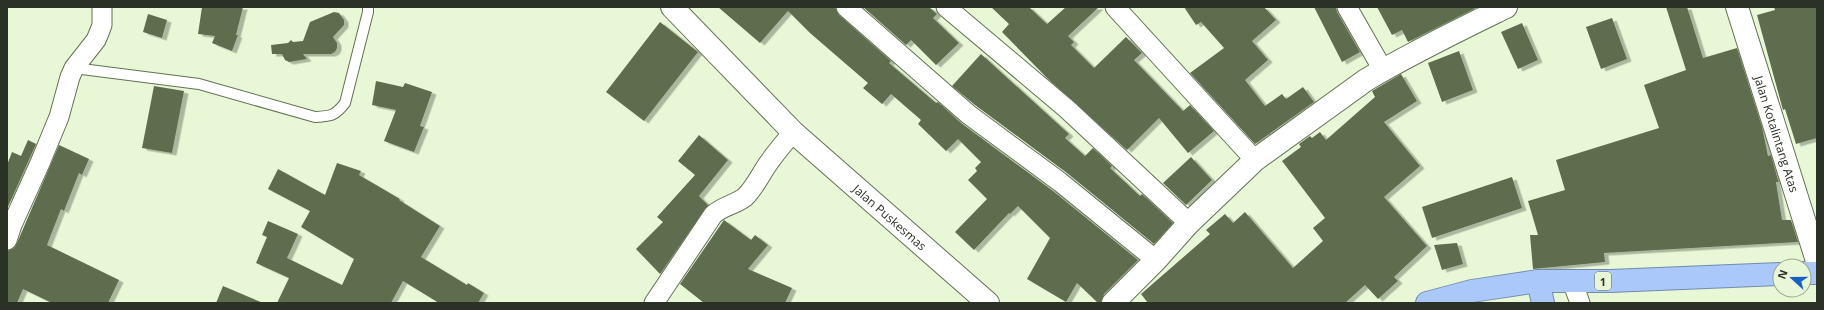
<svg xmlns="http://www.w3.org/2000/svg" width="1824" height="310" font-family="'Open Sans',sans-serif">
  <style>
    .building { fill: #5f6d50; filter: url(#shadow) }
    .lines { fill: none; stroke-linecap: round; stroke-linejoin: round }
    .service-casing { stroke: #637154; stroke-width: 12 }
    .minor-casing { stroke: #637154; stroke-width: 21 }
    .tertiary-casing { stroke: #637154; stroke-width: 24 }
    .trunk-casing { stroke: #708baf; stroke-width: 24 }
    .service { stroke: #fff; stroke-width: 10 }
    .minor { stroke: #fff; stroke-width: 19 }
    .tertiary { stroke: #fff; stroke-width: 22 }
    .trunk { stroke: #aac8fa; stroke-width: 22 }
    .labels { text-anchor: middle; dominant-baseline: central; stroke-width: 4; stroke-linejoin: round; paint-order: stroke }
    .shield { fill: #e8f8d7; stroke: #646d5a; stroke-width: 1 }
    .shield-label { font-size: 11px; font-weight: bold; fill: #2b3125 }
    .street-label { font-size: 12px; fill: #2b3125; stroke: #e8f8d7 }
  </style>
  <defs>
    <filter id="shadow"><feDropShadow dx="4.5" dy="2.5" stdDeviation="0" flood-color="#0004"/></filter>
  </defs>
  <rect width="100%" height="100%" fill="#e8f8d7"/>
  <g class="building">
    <path d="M202 7H243L236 35H238L232 51 212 43 215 36 198 34Z"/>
    <path d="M718 7H835L839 15 891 61 889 63 936 103 938 102 961 123 1053 191 1138 260 1104 294 1101 303H1098L1077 283 1066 302 1027 279 1050 238 1018 206 1010 214 1009 213 974 250 955 232 987 199 968 180 977 171 975 168 981 162 958 139 946 151 918 124 921 120 891 94 882 104 863 88 868 83 810 33 788 11 760 43Z"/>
    <path d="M863 7H929L937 14 933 18 959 43 936 65 911 40 906 45Z"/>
    <path d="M991 7H1029L1047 24 1066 7H1099L1068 36 1074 42 1071 45 1094 68 1126 37 1142 53 1134 60 1183 111 1190 105 1214 131 1188 153 1159 118 1127 150 1048 79 1002 32 1009 24Z"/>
    <path d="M1184 7H1264L1276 20 1252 41 1268 60 1245 80 1265 106 1282 94 1286 99 1303 87 1314 102 1255 144 1190 73 1224 48 1201 22 1196 25Z"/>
    <path d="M1314 7H1336L1337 12 1360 52 1342 62Z"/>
    <path d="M1377 7H1478L1408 42 1402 30 1392 35Z"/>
    <path d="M1666 7H1687L1703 58 1737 48 1762 127 1768 156 1771 155 1778 180 1779 182H1776L1782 220H1791L1798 242 1604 253 1605 262 1533 269 1530 235H1538L1528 201 1565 190 1556 160 1659 128 1644 85 1686 70Z"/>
    <path d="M1774 7H1817V138L1796 144 1785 109 1783 110 1757 15 1775 10Z"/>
    <path d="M334 12 339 13 344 20V25L333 37 337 43V48L335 52 331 54H303L307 59 289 62 285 60 282 54H272L271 45 288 43 291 40 293 42 303 41 310 22Z"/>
    <path d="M148 14 167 20 162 38 143 32Z"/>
    <path d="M1612 18 1627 59 1601 69 1586 27Z"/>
    <path d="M660 22 698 52 644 121 606 92Z"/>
    <path d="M1522 23 1538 60 1518 69 1501 32Z"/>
    <path d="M1459 51 1473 90 1442 102 1428 63Z"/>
    <path d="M981 54 1069 134 1065 138 1085 156 1093 148 1112 166 1110 168 1140 196 1142 194 1173 223 1154 244 1067 173 975 105 952 86Z"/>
    <path d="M1401 74 1417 101 1384 122 1420 166 1384 197 1427 246 1394 277 1398 281 1378 299 1365 285 1345 303H1148L1141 294 1210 234 1206 230 1225 214 1233 223 1245 212 1293 268 1323 241 1313 228 1325 218 1282 161 1301 147 1299 144 1310 136 1312 138 1320 132 1326 140 1375 97 1372 91Z"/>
    <path d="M376 81 403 87 405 83 432 92 420 126 424 127 414 152 384 141 396 110 372 105Z"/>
    <path d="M154 86 184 91 172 153 142 148Z"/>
    <path d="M699 135 728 160 699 196 708 205 660 274 636 249 663 222 657 217 695 175 678 161Z"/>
    <path d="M28 140 36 144 7 209V165L12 152 21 156Z"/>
    <path d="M59 145 89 159 82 175 79 173 64 211 61 209 47 245 119 280 108 303H52L23 289 17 303H7V251L14 248 17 243Z"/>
    <path d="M1191 157 1212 180 1186 205 1163 183Z"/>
    <path d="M337 163 361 171 359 175 400 199 399 200 440 226 421 257 467 285 468 283 484 293 478 303H439L403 281 391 303H277L289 278 256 263 267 237 262 235 268 221 298 234 287 258 342 285 354 259 301 227 310 211 268 189 278 169 325 195Z"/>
    <path d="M1512 177 1522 208 1432 238 1422 207Z"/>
    <path d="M724 220 751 240 755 235 768 245 748 269 792 288 785 303H704L680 284Z"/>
    <path d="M1457 243 1463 264 1442 270 1434 245Z"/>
    <path d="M223 286 263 303H216Z"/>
  </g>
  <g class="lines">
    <g class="service-casing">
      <path id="service" d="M74 68 199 84 315 117C331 116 335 116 345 103L368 12V7"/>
    </g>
    <g class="minor-casing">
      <g id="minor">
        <path d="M846 7 968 114 1060 182 1156 260"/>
        <path d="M946 7 1067 109 1189 223"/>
        <path d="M1115 7 1255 160"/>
        <path d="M1347 7 1383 70"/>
        <path d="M7 240 12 225 40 163 59 117 70 77 74 68 96 40 99 33 102 25V7"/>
        <path d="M1572 281 1580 303"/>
        <path d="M654 303 713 215C722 206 735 205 745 197 756 186 761 173 770 161 777 151 785 142 793 132"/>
      </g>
    </g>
    <g class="tertiary-casing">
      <g id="tertiary">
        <path id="s1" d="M672 7 793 132 988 303"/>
        <path id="s2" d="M1737 7 1817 261"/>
        <path d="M1113 303 1156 260 1189 223 1255 160 1366 80C1411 53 1459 30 1506 7"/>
      </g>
    </g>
    <g class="trunk-casing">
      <g id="trunk">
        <path d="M1804 273H1817"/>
        <path d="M1538 281 1543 303"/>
        <path d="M1427 303 1472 291 1538 281H1610L1780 274"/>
      </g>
    </g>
    <use href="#service" class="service"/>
    <use href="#minor" class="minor"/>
    <use href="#tertiary" class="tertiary"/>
    <use href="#trunk" class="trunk"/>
  </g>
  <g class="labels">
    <rect class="shield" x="1595" y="272" width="16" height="18" rx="3"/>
    <g class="shield-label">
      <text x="1603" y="281">1</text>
    </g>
    <g class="street-label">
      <text stroke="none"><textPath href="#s2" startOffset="133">Jalan Kotalintang Atas</textPath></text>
      <text stroke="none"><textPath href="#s1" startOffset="303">Jalan Puskesmas</textPath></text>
    </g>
  </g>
  <rect width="1824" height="310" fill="none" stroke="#2b3125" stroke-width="16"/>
  <g transform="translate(1792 278) rotate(291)"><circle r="19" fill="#e8f8d7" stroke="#9ca890"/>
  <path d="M0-3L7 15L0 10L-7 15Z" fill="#1a5eca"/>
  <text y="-6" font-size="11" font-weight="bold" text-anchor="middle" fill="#2b3125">N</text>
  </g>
</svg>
